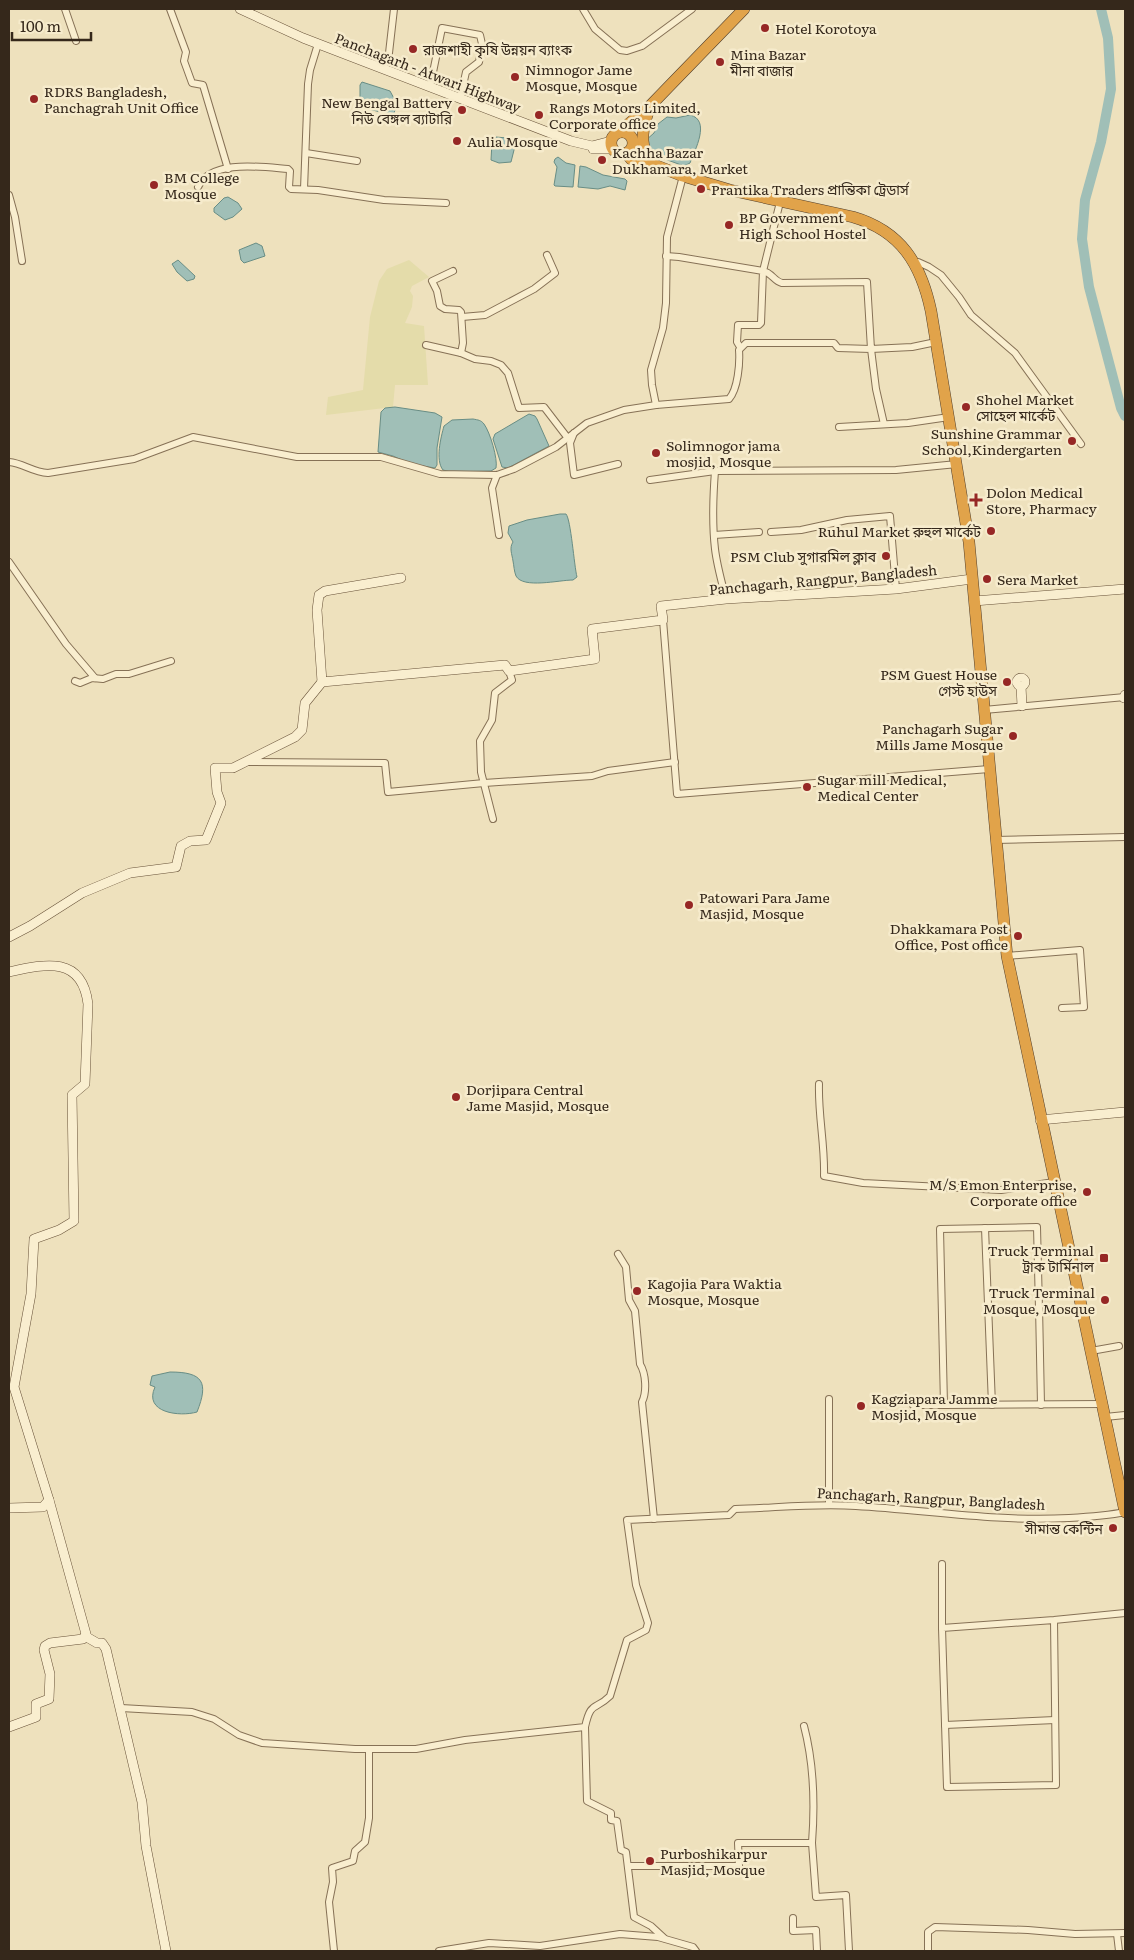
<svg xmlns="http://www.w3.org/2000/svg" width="1134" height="1960" font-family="Literata,'Noto Sans Bengali',serif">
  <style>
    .farmland { fill: #e4dcaa }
    .water { fill: #a0bfb7; stroke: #688d85 }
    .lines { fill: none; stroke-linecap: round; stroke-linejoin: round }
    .river { stroke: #a0bfb7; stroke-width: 10 }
    .street-casing { stroke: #867156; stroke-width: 8 }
    .secondary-casing { stroke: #685239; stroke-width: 10 }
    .highway-casing { stroke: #533f2b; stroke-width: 12 }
    .street { stroke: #f9eecf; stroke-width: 6 }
    .secondary { stroke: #f9eecf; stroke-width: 9 }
    .highway { stroke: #e1a34a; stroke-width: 11 }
    .poi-dot { fill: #962725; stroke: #f6ebcc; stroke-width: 2 }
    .labels { text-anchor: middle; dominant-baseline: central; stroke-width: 5; stroke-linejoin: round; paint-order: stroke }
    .poi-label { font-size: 14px; fill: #35281b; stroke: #f6ebcc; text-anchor: start }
    .street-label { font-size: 14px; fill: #35281b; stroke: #f6ebcc }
  </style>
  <rect width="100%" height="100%" fill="#eee1bd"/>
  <path class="farmland" d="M409 260 429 277 412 286 410 291 413 296 412 307 405 323 424 326 428 385H395L393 407 326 415 328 397 363 390 370 317 379 281 387 269Z"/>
  <g class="water">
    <path d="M362 82 390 91 397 104 394 113 392 115 357 106 356 99 360 97V85Z"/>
    <path d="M690 115C711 120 695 150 690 163L684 166 651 154 645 141 654 133 658 124 667 117 676 118Z"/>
    <path d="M496 137 507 138 516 142 511 162 499 163 491 160 492 142Z"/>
    <path d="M558 157 566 163 575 165 573 187 555 186 554 185 557 167 554 162 555 159Z"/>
    <path d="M580 166 586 167 603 175 625 179 627 181 625 190 610 186 598 189 578 187Z"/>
    <path d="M228 197 238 203 242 209 233 217 225 220 214 212V208L224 198Z"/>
    <path d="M256 243 262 246 265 256 244 263 241 260 239 250Z"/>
    <path d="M178 260 195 276 194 279 187 281 177 272 172 264Z"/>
    <path d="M395 407 435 413 442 417 437 448V465L435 468 411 464 393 456 378 452 381 412 385 408Z"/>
    <path d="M529 414 535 416 537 419 549 446 508 468 502 467 493 439 495 434Z"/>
    <path d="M473 419C478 420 481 420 484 424 490 432 498 459 496 468L491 471 451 472 443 470C435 460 441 437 444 426L452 420Z"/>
    <path d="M560 514H566C571 520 574 565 577 577L573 580C559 580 523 589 516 576 514 571 514 566 513 561 512 554 509 548 513 542L508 533 509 526 527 520Z"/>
    <path d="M170 1372C203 1372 209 1382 197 1412 180 1417 143 1413 155 1387L150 1385 152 1376Z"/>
  </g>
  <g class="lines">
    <path class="river" d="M1101 9 1108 38 1111 89 1101 142 1085 200 1082 239 1089 287 1121 408 1125 416"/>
    <g class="street-casing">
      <g id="street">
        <path d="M65 9 76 41"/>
        <path d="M170 9 186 52 184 61 192 83 203 85 228 169"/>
        <path d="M583 9 595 29 620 50 627 51 642 46 692 9"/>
        <path d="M383 69 389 53 394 9"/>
        <path d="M430 87 442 28 480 35 482 44 479 62 466 72 460 99"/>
        <path d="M306 153 357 161"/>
        <path d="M198 187C211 159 262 167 288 169L290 171 289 187 291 189 318 190 384 200 446 203"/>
        <path d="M304 189 308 84 310 70 318 44"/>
        <path d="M9 195 15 217 22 261"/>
        <path d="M780 202 763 271C772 273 774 281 782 283L867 282 871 349 912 347 936 342"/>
        <path d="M666 256 679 257 763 271 761 323 759 325H738L737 342 740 347"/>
        <path d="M915 263 918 262 929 267 941 275 959 297 971 315 1015 353 1081 444"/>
        <path d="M453 271 432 281 437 291 440 306 445 309 459 310 461 312 463 343 461 353"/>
        <path d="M462 317 485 315 534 289 555 273 547 255"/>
        <path d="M426 345 461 353 475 359 491 361 501 365 508 373 519 408 544 407 567 437"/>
        <path d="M656 405 729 399C738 389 740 363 739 350L746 343H834L838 348 871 349 876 389 884 424"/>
        <path d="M839 427 908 423 949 417"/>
        <path d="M574 433 570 443 574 475 618 464"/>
        <path d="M9 462C23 463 32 472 48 473L134 459 193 437 297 457H381L440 474 497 475 514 469 556 447 587 423 624 410 656 405 652 385 651 370 663 328 666 303 667 237 683 176"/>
        <path d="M497 475 492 488 499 535"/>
        <path d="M650 480 715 471"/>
        <path d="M771 532 801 530 847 520 890 516 896 589"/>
        <path d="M714 535 759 532"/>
        <path d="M9 562 66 644 95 678"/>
        <path d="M726 599C722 583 717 566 715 549 712 523 713 497 715 471L896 470 957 464"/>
        <path d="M663 620 677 794 989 769"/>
        <path d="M75 681 80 683 92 678 103 679 116 674H129L171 661"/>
        <path d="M984 710 1125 697"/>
        <path d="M249 762 385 763 388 792 484 783 592 776 608 771 675 762"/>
        <path d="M493 819 481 772 480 741 492 720 495 693 512 680 509 671"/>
        <path d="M995 840 1125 837"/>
        <path d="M1007 956 1080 950 1084 1007 1062 1008"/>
        <path d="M819 1084C818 1115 825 1145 824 1176L863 1183 1001 1190 1054 1182"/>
        <path d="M985 1228 992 1405"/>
        <path d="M618 1254 626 1267 629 1300 635 1311 640 1364C646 1374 647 1392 642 1402L654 1519"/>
        <path d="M1039 1306 1041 1405"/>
        <path d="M1039 1309 1037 1227 940 1229 944 1405 1103 1404"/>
        <path d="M1091 1351 1119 1346"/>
        <path d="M829 1399V1505"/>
        <path d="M913 1405H944"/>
        <path d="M1105 1417 1125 1415"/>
        <path d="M942 1564V1628"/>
        <path d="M1054 1620 1056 1785 947 1787 942 1628 1054 1620 1125 1613"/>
        <path d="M121 1708 192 1712 214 1719 239 1735 262 1743 355 1749H416L465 1740 585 1727C591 1700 595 1711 610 1696L627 1640 646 1630 648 1623 636 1585 627 1520 729 1515 735 1509C775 1508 816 1503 856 1506 927 1510 997 1522 1069 1518 1088 1517 1106 1516 1125 1512"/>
        <path d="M945 1725 1055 1720"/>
        <path d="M585 1727 587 1801 611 1813V1820L617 1821 621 1850 626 1852 634 1917 651 1926 664 1938"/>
        <path d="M812 1843 816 1897 846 1895 849 1951"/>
        <path d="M628 1866H739L738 1843H812C815 1804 814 1764 804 1726"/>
        <path d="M793 1918V1931L816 1930 817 1951"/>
        <path d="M1117 1934 1119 1951"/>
        <path d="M334 1951 329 1902 333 1882 332 1868 353 1861 355 1851 365 1842 369 1818V1749"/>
        <path d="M439 1951 489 1943 540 1946 620 1934 658 1937 693 1947 696 1951"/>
        <path d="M928 1951V1932L935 1927 1028 1930 1075 1934 1125 1933"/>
      </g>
    </g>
    <g class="secondary-casing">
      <g id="secondary">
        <path d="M240 9 303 38 571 141 592 146 611 141"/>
        <path d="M593 149H613"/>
        <path d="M401 578 325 591 319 595 317 610 322 682 505 665 509 671 595 659 592 629 663 620 661 606 726 599 896 589 972 579"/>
        <path d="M974 601 1125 589"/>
        <circle cx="1021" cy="682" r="4"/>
        <path d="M1021 686 1022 706"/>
        <path d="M1124 698 1125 695"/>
        <path d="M9 937 30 926 82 893 130 873 176 867 181 846 190 841 206 840 221 803 217 792 215 768H233L295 737 302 730 305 703 322 682"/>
        <path d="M9 972C45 964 82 955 88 1004L85 1084 72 1095 74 1221 59 1230 34 1239 31 1294 14 1387 49 1500 86 1634 83 1639 50 1643 45 1646 44 1650 50 1674 49 1699 36 1704V1717L9 1727"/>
        <path d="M1040 1120 1125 1112"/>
        <path d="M9 1508 43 1507 49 1500"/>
        <path d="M85 1636 97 1643H102L106 1649 142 1802 146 1846 166 1951"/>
      </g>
    </g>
    <g class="highway-casing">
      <g id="highway">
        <path d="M649 109C645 121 640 137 645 150 647 155 650 158 652 164"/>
        <circle cx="622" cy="143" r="11"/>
        <path d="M619 132 650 106 744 9"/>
        <path d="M626 153 631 159 638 163 652 164 683 176 730 190 853 217C901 231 921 264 931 311L969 542 1007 956 1125 1512"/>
      </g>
    </g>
    <use href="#street" class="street"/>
    <use href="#secondary" class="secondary"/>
    <use href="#highway" class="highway"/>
  </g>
  <g class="poi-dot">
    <circle cx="765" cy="28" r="5"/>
    <circle cx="413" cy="49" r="5"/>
    <circle cx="720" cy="62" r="5"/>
    <circle cx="515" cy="77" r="5"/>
    <circle cx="34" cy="99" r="5"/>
    <circle cx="462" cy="110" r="5"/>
    <circle cx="539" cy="115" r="5"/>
    <circle cx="457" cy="141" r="5"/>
    <circle cx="602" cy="160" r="5"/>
    <circle cx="154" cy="185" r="5"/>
    <circle cx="701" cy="189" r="5"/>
    <circle cx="729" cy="225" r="5"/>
    <circle cx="966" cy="407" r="5"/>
    <circle cx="1072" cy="441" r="5"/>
    <circle cx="656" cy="453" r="5"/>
    <path d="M973.5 492.5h5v5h5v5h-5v5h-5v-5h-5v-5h5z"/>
    <circle cx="991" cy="531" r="5"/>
    <circle cx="886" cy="556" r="5"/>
    <circle cx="987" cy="579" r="5"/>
    <circle cx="1007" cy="682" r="5"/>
    <circle cx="1013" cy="736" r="5"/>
    <circle cx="807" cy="787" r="5"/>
    <circle cx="689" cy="905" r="5"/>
    <circle cx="1018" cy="936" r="5"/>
    <circle cx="456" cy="1097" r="5"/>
    <circle cx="1087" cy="1192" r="5"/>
    <rect x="1099" y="1253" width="10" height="10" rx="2.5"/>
    <circle cx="637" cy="1291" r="5"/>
    <circle cx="1105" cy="1300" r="5"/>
    <circle cx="861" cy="1406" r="5"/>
    <circle cx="1113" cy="1528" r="5"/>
    <circle cx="650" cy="1861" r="5"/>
  </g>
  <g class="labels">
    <g class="poi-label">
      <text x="775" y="28">Hotel Korotoya</text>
      <text x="423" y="49">রাজশাহী কৃষি উন্নয়ন ব্যাংক</text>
      <text x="730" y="54">Mina Bazar<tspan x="730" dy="16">মীনা বাজার</tspan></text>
      <text x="525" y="69">Nimnogor Jame<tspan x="525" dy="16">Mosque, Mosque</tspan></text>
      <text x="44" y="91">RDRS Bangladesh,<tspan x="44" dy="16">Panchagrah Unit Office</tspan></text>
      <text x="452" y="102" text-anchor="end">New Bengal Battery<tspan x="452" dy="16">নিউ বেঙ্গল ব্যাটারি</tspan></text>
      <text x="549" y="107">Rangs Motors Limited,<tspan x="549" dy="16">Corporate office</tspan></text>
      <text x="467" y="141">Aulia Mosque</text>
      <text x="612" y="152">Kachha Bazar<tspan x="612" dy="16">Dukhamara, Market</tspan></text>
      <text x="164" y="177">BM College<tspan x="164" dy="16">Mosque</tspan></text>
      <text x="711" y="189">Prantika Traders প্রান্তিকা ট্রেডার্স</text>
      <text x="739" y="217">BP Government<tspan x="739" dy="16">High School Hostel</tspan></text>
      <text x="976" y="399">Shohel Market<tspan x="976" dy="16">সোহেল মার্কেট</tspan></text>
      <text x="1062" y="433" text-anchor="end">Sunshine Grammar<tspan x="1062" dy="16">School,Kindergarten</tspan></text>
      <text x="666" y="445">Solimnogor jama<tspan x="666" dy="16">mosjid, Mosque</tspan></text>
      <text x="986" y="492">Dolon Medical<tspan x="986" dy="16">Store, Pharmacy</tspan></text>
      <text x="981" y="531" text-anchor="end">Ruhul Market রুহুল মার্কেট</text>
      <text x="876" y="556" text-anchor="end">PSM Club সুগারমিল ক্লাব</text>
      <text x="997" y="579">Sera Market</text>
      <text x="997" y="674" text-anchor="end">PSM Guest House<tspan x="997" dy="16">গেস্ট হাউস</tspan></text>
      <text x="1003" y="728" text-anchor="end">Panchagarh Sugar<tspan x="1003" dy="16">Mills Jame Mosque</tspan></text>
      <text x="817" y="779">Sugar mill Medical,<tspan x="817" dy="16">Medical Center</tspan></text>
      <text x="699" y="897">Patowari Para Jame<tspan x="699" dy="16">Masjid, Mosque</tspan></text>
      <text x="1008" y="928" text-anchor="end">Dhakkamara Post<tspan x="1008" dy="16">Office, Post office</tspan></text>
      <text x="466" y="1089">Dorjipara Central<tspan x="466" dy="16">Jame Masjid, Mosque</tspan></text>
      <text x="1077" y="1184" text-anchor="end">M/S Emon Enterprise,<tspan x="1077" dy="16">Corporate office</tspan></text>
      <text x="1094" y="1250" text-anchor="end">Truck Terminal<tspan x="1094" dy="16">ট্রাক টার্মিনাল</tspan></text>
      <text x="647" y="1283">Kagojia Para Waktia<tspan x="647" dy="16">Mosque, Mosque</tspan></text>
      <text x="1095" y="1292" text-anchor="end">Truck Terminal<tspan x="1095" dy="16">Mosque, Mosque</tspan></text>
      <text x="871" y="1398">Kagziapara Jamme<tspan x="871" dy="16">Mosjid, Mosque</tspan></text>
      <text x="1103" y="1528" text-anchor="end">সীমান্ত কেন্টিন</text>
      <text x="660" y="1853">Purboshikarpur<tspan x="660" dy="16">Masjid, Mosque</tspan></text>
    </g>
    <g class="street-label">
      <text transform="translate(428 72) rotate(21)">Panchagarh - Atwari Highway</text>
      <text transform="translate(823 579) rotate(-5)">Panchagarh, Rangpur, Bangladesh</text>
      <text transform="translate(931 1498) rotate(3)">Panchagarh, Rangpur, Bangladesh</text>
    </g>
  </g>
  <rect width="1134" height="1960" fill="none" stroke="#35281b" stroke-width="20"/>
  <path d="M12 32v8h79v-8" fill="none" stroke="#35281b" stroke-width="2.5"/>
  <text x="20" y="32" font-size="15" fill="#35281b" stroke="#f6ebcc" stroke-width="4" paint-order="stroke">100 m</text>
</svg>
